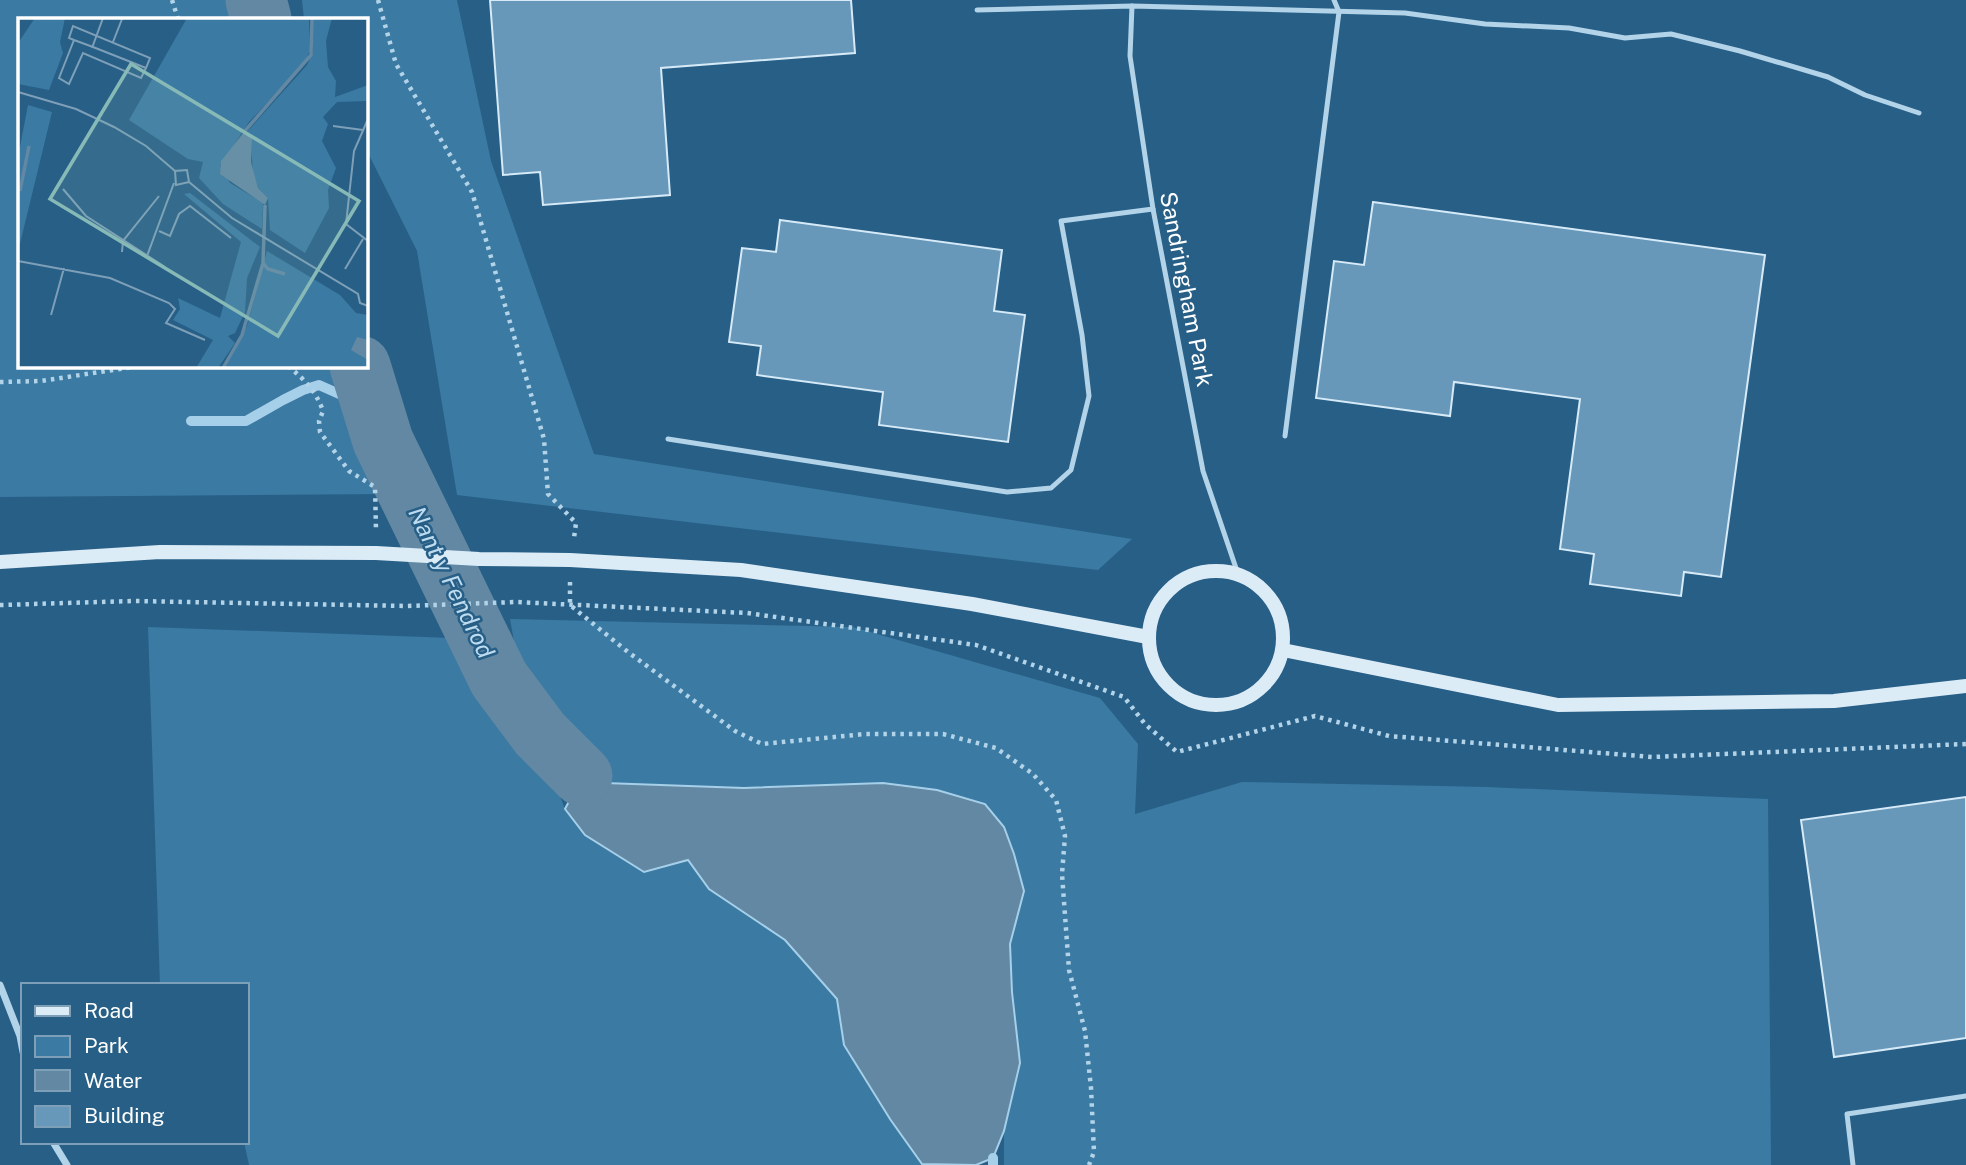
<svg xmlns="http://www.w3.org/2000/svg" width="1966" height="1165" font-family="'Public Sans',sans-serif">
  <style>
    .green { fill: #3b7aa3 }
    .water { fill: #6288a3; stroke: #a6cfe9; stroke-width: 2 }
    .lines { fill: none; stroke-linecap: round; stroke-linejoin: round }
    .stream { stroke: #a6cfe9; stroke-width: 10 }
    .river { stroke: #6288a3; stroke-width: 61 }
    .building { fill: #6798b9; stroke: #d6eaf7; stroke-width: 2 }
    .path { stroke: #b2d3e8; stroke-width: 4.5; stroke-dasharray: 3.5 5; stroke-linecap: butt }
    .lane { stroke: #b2d3e8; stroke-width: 5 }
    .street { stroke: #b2d3e8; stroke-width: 7 }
    .secondary { stroke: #dcecf7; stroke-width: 14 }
    .labels { text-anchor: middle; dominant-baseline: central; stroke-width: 5; stroke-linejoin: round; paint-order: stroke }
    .street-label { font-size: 23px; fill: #fff; stroke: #275f87 }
    .water-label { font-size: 24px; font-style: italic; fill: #bedcf0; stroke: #275f87 }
    .inset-river { fill: none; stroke: #6288a3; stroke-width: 3.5 }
    .inset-road { fill: none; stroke: #7d9fb7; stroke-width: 2 }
    .view { fill: #87bab6; fill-opacity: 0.15; stroke: #87bab6; stroke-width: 3.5 }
    .inset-edge { fill: none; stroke: #fff; stroke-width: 3.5 }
  </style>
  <rect width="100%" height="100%" fill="#275f87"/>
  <g class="green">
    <path d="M0 0H248L253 19H19V366H349L359 403 392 494 0 497Z"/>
    <path d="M302 0H457L491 161 594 454 1132 539 1098 570 457 495 417 251 366 149V19H304Z"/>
    <path d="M510 619 853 627 1100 698 1138 744 1135 814 1242 782 1487 787 1768 799 1771 1165H1004V1131L1020 1063 1012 992 1010 944 1023 891 1014 854 1004 827 883 783 740 788 605 783 541 718 521 680Z"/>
    <path d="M148 627 452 638 552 775 565 809 585 835 688 859 709 889 785 940 837 999 844 1046 890 1119 924 1165H249L244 1142H247V985H160Z"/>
  </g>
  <path class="water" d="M582 776 605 783 744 788 883 783 937 790 985 804 1004 827 1014 854 1024 891 1010 944 1012 992 1020 1063 1004 1131 993 1158 976 1165 922 1164 890 1119 844 1045 837 999 785 940 709 889 688 860 644 872 585 835 565 809Z"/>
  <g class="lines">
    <g class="stream">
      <path d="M191 421H246L283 400 303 390 319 385 373 409"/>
      <path d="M993 1158V1165"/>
    </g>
    <g class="river">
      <path d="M256 0 261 19"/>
      <path d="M360 366 383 441 499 679 540 734 582 776"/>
    </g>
  </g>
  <g class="building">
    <path d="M490 0H851L855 53 661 68 670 195 543 205 540 172 503 175Z"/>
    <path d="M1373 202 1765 255 1721 577 1684 572 1681 596 1590 584 1594 554 1560 549 1580 399 1454 382 1450 416 1316 398 1334 261 1364 265Z"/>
    <path d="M780 220 1002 250 994 311 1025 315 1008 442 879 425 883 392 757 375 761 346 729 342 742 248 776 252Z"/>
    <path d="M1966 797V1038L1834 1057 1801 820Z"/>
  </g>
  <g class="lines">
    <g class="path">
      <path d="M172 0 178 19"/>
      <path d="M378 0 396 64 472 192 544 439 548 494 576 523 574 538"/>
      <path d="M288 366C304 379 316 391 323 411L319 421 320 432 349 471 375 487 376 530"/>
      <path d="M0 382 41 381 139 366"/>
      <path d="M570 582V605L628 652 735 731 762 744 865 734H943L996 748 1033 774 1056 800 1065 836 1062 874 1069 970 1085 1031 1091 1088 1094 1152 1089 1165"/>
      <path d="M0 605 133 601 407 606 516 602 747 613 976 645 1124 697 1145 724 1177 752 1315 716 1389 736 1652 757 1966 744"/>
    </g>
    <g class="lane">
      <path d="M1132 6 1130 56 1153 209 1203 471 1238 574"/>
      <path d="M977 10 1132 6 1405 13 1485 24 1569 28 1625 38 1671 34 1740 51 1828 77 1865 95 1919 113"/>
      <path d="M1285 436 1339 12 1334 0"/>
      <path d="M668 439 1007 492 1051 488 1071 470 1089 396 1082 335 1061 221 1153 209"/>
      <path d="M1853 1165 1847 1114 1966 1096"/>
    </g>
    <g class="street">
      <path d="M0 985 20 1036 23 1052"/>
      <path d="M53 1142 67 1165"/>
    </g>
    <g class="secondary">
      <path d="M0 562 160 552 376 553 479 559 570 560 741 570 972 604 1148 637"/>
      <circle cx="1216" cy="638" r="67"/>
      <path d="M1283 650 1558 705 1834 701 1966 686"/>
    </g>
  </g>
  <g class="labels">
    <g class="street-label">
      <text transform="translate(1187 289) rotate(79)">Sandringham Park</text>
    </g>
    <g class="water-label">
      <text transform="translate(452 582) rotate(64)">Nant y Fendrod</text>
    </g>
  </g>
  <g transform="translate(18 18)">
    <rect width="350" height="350" fill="#275f87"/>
    <path d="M17 0H47L42 24 45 35 31 72 0 66V25ZM169 0H291L292 33 286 45 231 104 202 148 212 165 245 185 244 211 205 186 181 160 185 144 170 141 111 102ZM295 0H314L308 23 310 49 318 63 317 79 350 67V83L319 84 305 99 310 106 304 123 318 150 310 172 311 190 287 235 252 212 250 180 240 170 235 154 232 115H228L289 47 295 34ZM10 87 34 94 0 234V139ZM172 175 242 229 229 260 227 294 217 315 210 318 217 325 200 350H178L195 322 155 302 162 291 160 280 202 300 223 224 166 176ZM249 233 322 277 338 295 350 297V350H206L229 308Z" fill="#3b7aa3"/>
    <path d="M226 114 234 119 233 144 240 170 250 180 247 187 202 156 203 143ZM339 319 350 322V342L333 332Z" fill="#6288a3"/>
    <path class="inset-river" d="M226 114 293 37 294 0M2 173 11 128M245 245 250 251 267 256M205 350 224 317 245 245 247 187"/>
    <path class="inset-road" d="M56 22 41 60 51 66 65 35 123 60 128 50 132 40 55 8 51 20 56 22 75 29 128 50M95 24 104 1M74 30 85 0M0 74 58 91 96 109 128 128 157 153M350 101 336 133 328 206 350 223M315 108 345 112M171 164 158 167 157 153 169 152 171 164 214 200 340 276 342 285 350 288M45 171 68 198 147 249M141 213 152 218 161 196 172 188 213 220M104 234 105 223 141 178M129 238 156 165M0 243 92 260 151 285 157 291 148 305 187 322M327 251 345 221M33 297 46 250"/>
    <path class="view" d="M113 46 341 183 260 318 32 181Z"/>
    <rect width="350" height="350" class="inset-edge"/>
  </g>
  <rect x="21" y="983" width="228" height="161" fill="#275f87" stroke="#7d9fb7" stroke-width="2"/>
  <rect x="35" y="1006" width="35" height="10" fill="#dcecf7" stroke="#7d9fb7" stroke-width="2"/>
  <text x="84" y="1018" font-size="21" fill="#ffffff">Road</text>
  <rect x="35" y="1036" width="35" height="21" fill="#3b7aa3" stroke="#7d9fb7" stroke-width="2"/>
  <text x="84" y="1053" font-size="21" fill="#ffffff">Park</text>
  <rect x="35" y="1070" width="35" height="21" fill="#6288a3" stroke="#7d9fb7" stroke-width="2"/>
  <text x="84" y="1088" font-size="21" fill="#ffffff">Water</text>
  <rect x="35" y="1106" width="35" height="21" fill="#6798b9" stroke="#7d9fb7" stroke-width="2"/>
  <text x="84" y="1123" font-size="21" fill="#ffffff">Building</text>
</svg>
